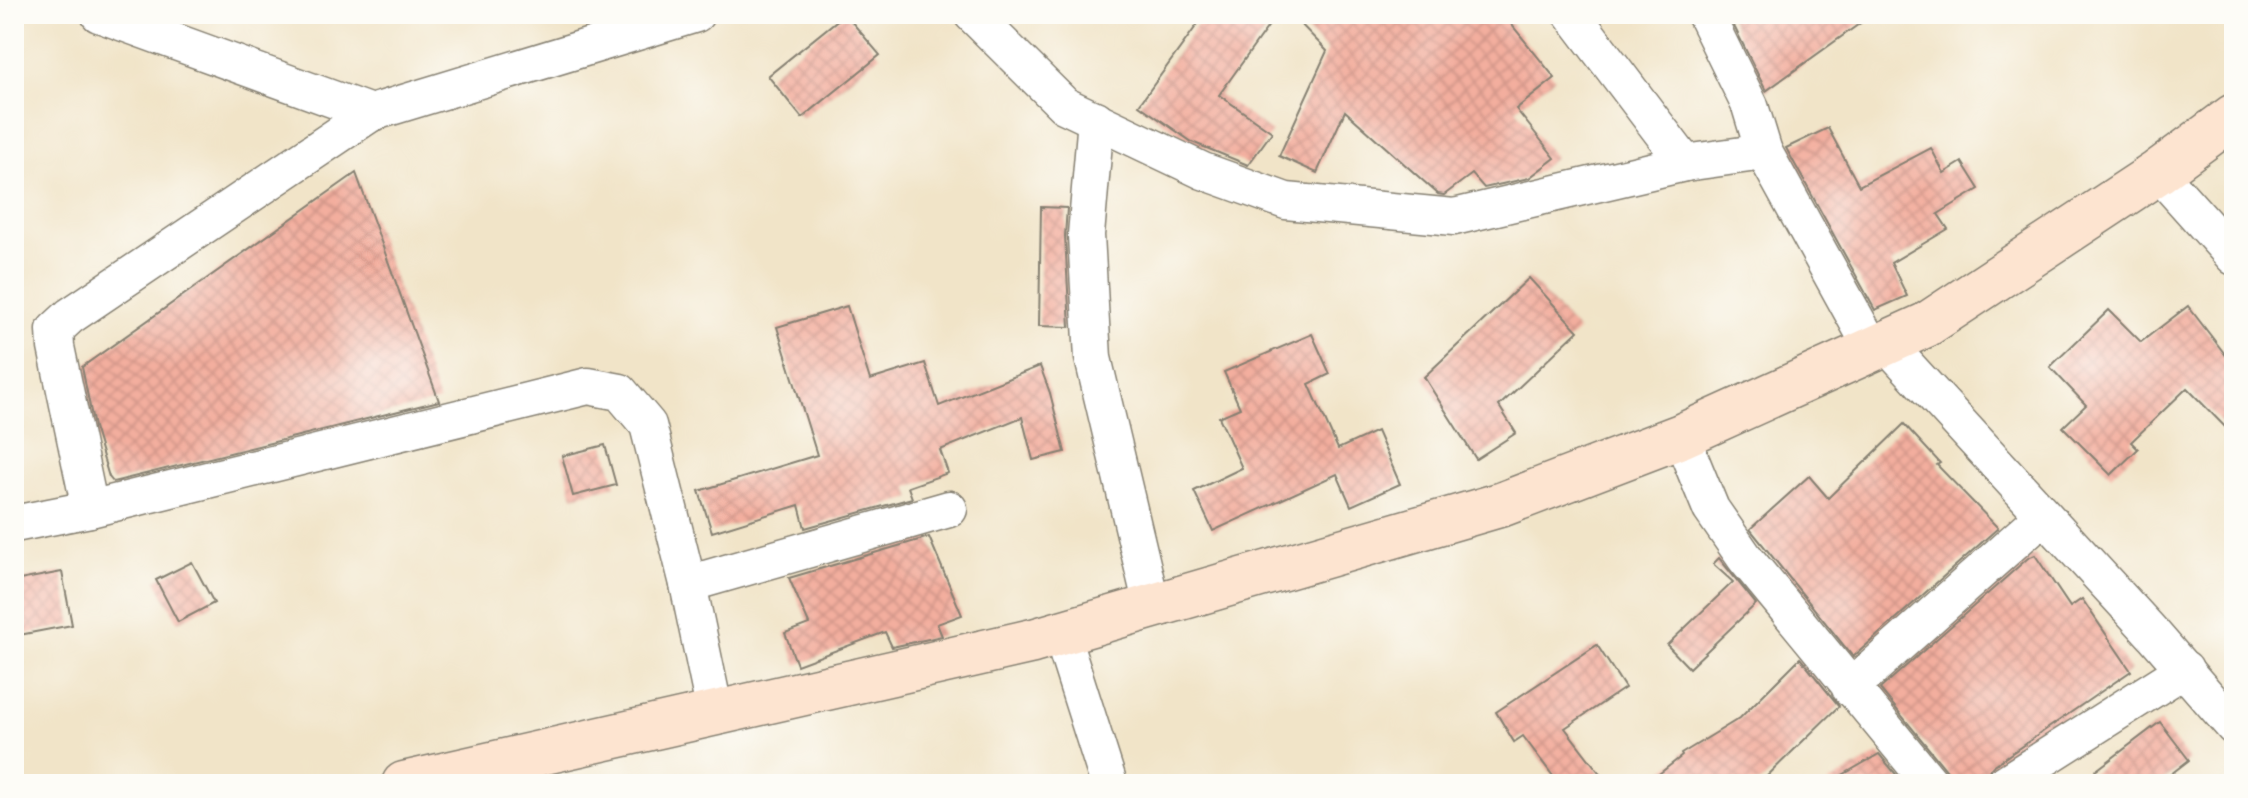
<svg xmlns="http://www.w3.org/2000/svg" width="2248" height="798" font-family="Pangolin,sans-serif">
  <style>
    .building { fill: url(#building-cross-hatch) }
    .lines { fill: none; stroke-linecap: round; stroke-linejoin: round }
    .minor-casing { stroke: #868072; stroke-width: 39 }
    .secondary-casing { stroke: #868072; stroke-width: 47 }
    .minor { stroke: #fff; stroke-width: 36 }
    .secondary { stroke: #fde4d0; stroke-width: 44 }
  </style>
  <defs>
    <pattern id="building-cross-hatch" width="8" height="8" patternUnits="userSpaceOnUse" patternTransform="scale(2)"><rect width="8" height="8" fill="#f3ae9e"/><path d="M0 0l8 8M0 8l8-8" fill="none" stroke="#d09588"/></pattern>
  </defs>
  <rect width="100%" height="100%" fill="#fdfcf7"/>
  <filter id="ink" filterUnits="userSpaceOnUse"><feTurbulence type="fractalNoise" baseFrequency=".0125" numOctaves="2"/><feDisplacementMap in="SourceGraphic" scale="16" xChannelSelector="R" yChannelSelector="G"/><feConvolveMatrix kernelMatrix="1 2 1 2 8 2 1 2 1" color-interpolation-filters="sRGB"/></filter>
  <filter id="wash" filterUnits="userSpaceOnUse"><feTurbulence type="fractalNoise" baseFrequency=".006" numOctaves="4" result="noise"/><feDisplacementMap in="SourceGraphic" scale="32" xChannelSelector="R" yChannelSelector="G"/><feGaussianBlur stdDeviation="1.8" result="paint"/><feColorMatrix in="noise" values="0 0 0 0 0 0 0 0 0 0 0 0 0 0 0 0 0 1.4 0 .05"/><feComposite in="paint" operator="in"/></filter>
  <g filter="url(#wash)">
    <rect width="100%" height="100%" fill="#f1e4c8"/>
    <g id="blocks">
      <g class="building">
        <path d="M845 14 880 55 802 118 768 76Z"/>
        <path d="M1205 14H1277L1219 95 1272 132 1248 165 1192 142 1139 105Z"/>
        <path d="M1291 14H1503L1555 78 1516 109 1555 158 1529 178 1484 188 1472 174 1444 195 1438 194 1345 111 1317 173 1279 156 1327 51Z"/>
        <path d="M1728 14H1873L1766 91Z"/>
        <path d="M1828 128 1859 186 1931 148 1944 173 1962 162 1979 189 1938 214 1948 229 1891 263 1907 296 1875 310 1786 148Z"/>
        <path d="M356 173 439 401 113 482 109 477 94 427 82 367Z"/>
        <path d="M1041 207 1067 208 1065 236 1070 327 1039 326Z"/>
        <path d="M1529 278 1578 331 1499 406 1516 433 1476 459 1424 377Z"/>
        <path d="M847 306 870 380 925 363 939 406 1040 366 1050 393 1065 452 1033 460 1022 417 940 450 948 473 908 487 912 498 805 528 799 505 712 532 699 491 817 455 777 327Z"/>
        <path d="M2188 306 2234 366V436L2187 388 2131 442 2138 449 2111 475 2063 427 2086 405 2050 367 2109 310 2141 342Z"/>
        <path d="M1312 334 1330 374 1309 384 1338 449 1377 431 1400 484 1351 506 1337 474 1213 531 1194 491 1242 468 1219 417 1240 408 1224 372Z"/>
        <path d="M1904 424 1940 463 1937 465 1998 528 1853 657 1750 529 1809 476 1828 498Z"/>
        <path d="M605 445 616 485 573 496 562 456Z"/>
        <path d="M929 537 962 615 937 624 942 636 892 647 885 632 797 665 785 633 809 624 789 578Z"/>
        <path d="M2035 555 2070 607 2082 599 2131 671 1993 766 1986 774 1983 784H1951L1947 771 1880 689 2028 558Z"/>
        <path d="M1719 558 1756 604 1689 668 1667 645 1733 582 1713 564Z"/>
        <path d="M192 562 214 603 178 622 156 580Z"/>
        <path d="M62 572 72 625 14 636V581Z"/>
        <path d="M1597 645 1625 688 1565 728 1608 784H1559L1523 736 1514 742 1496 712Z"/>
        <path d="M1800 658 1839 706 1759 784H1646L1682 756 1681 754 1740 718Z"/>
        <path d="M2160 722 2189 760 2158 784H2078Z"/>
        <path d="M1879 754 1904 784H1827Z"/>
      </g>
    </g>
  </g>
  <g filter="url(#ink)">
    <use href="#blocks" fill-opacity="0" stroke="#868072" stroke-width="2"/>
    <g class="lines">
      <g class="minor-casing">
        <g id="minor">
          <path d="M99 14 371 113 696 14"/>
          <path d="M972 14 1064 105 1203 171 1286 201 1454 217 1685 163 1764 152 1872 348"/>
          <path d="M1572 14 1685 163"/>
          <path d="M1705 14 1750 106 1764 152"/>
          <path d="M1096 119 1086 235 1093 358 1152 606"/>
          <path d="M2158 172 2234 257"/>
          <path d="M1885 342 2154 635 2234 727"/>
          <path d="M1681 436 1711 509 1745 558 1931 784"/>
          <path d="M90 509 56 347 55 330 70 316 371 113"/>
          <path d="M14 524 90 509 588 386 620 392 648 425 688 584 715 713"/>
          <path d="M688 584 949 509"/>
          <path d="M1061 633 1109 784"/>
          <path d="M1850 688 2043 516"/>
          <path d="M2004 784 2185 669"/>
        </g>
      </g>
      <g class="secondary-casing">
        <path id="secondary" d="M404 784 1033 641 1503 504 1681 436 1926 325 2158 172 2234 116"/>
      </g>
      <use href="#minor" class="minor"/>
      <use href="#secondary" class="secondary"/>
    </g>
  </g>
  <rect width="2248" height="798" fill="none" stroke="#fdfcf7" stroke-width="48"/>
</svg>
